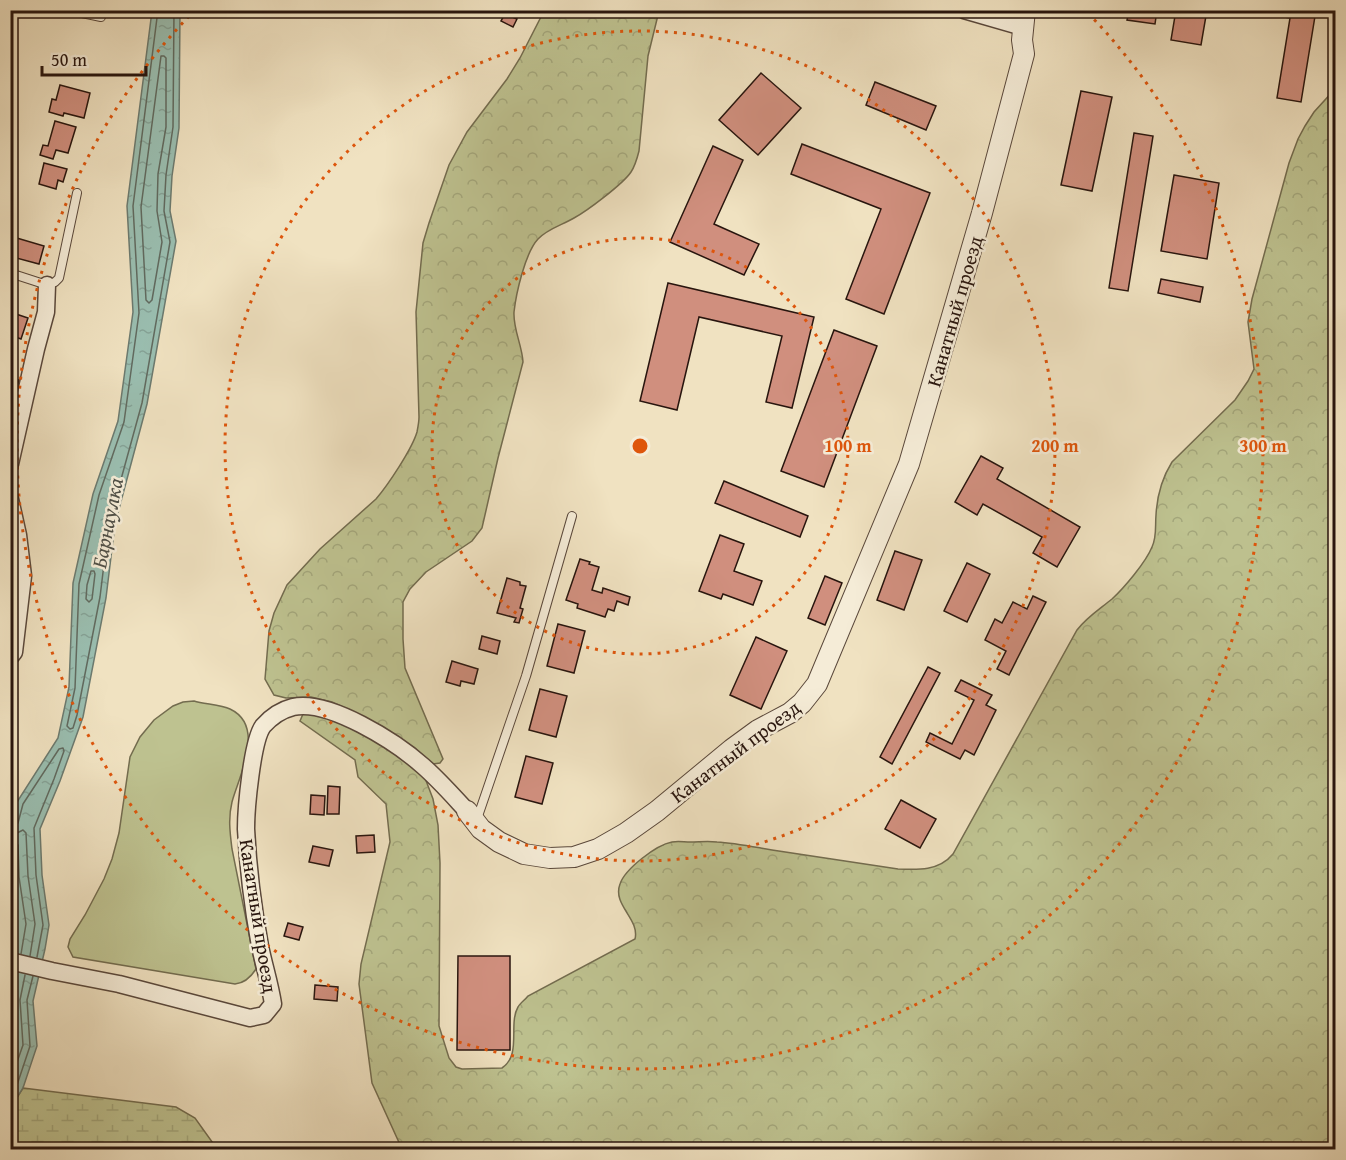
<svg xmlns="http://www.w3.org/2000/svg" width="1346" height="1160" font-family="'Gentium Book Plus',serif">
  <style>
    .grass { fill: #bec290; stroke: #736c4f; stroke-width: 1.5 }
    .forest { fill: url(#forest-crowns); stroke: #736c4f; stroke-width: 1.5 }
    .wetland { fill: url(#wetland-marsh); stroke: #736c4f; stroke-width: 1.5 }
    .water { fill: url(#water-ripples); stroke: #6c7a6f; stroke-width: 1.5 }
    .lines { fill: none; stroke-linecap: round; stroke-linejoin: round }
    .shore { stroke: #616a5f; stroke-width: 1.5 }
    .building { fill: #d08f7e; stroke: #28150e; stroke-width: 1.5 }
    .service-casing { stroke: #5a483b; stroke-width: 10 }
    .minor-casing { stroke: #5a483b; stroke-width: 19 }
    .tertiary-casing { stroke: #5a483b; stroke-width: 22 }
    .service { stroke: #f5ecd7; stroke-width: 8 }
    .minor { stroke: #f5ecd7; stroke-width: 16 }
    .tertiary { stroke: #f5ecd7; stroke-width: 20 }
    .ring { fill: none; stroke: #de560c; stroke-width: 3; stroke-dasharray: 3 6 }
    .labels { text-anchor: middle; dominant-baseline: central; stroke-width: 5; stroke-linejoin: round; paint-order: stroke }
    .street-label { font-size: 20px; fill: #28150e; stroke: #f5ecd7 }
    .water-label { font-size: 21px; font-style: italic; fill: #505047; stroke: #f5ecd7 }
    .centre { fill: #de560c; stroke: #f5ecd7; stroke-width: 3 }
    .ring-label { font-size: 18px; text-anchor: middle; font-weight: bold; fill: #de560c; stroke: #f5ecd7; stroke-width: 5; stroke-linejoin: round; paint-order: stroke }
  </style>
  <defs>
    <pattern id="forest-crowns" width="20" height="18" patternUnits="userSpaceOnUse" patternTransform="scale(1.5)"><rect width="20" height="18" fill="#bec290"/><path d="M2 6a3 3 0 1 1 6 0M12 15a3 3 0 1 1 6 0" fill="none" stroke="#a3a67b"/></pattern>
    <pattern id="wetland-marsh" width="20" height="14" patternUnits="userSpaceOnUse" patternTransform="scale(1.5)"><rect width="20" height="14" fill="#bec290"/><path d="M1 5h8M5 5V1M11 12h8M15 12V8" fill="none" stroke="#a3a67b"/></pattern>
    <pattern id="water-ripples" width="26" height="14" patternUnits="userSpaceOnUse" patternTransform="scale(1.5)"><rect width="26" height="14" fill="#9abeb0"/><path d="M2 4q2-2 4 0t4 0M15 11q2-2 4 0t4 0" fill="none" stroke="#85a296"/></pattern>
  </defs>
  <rect width="100%" height="100%" fill="#f0e2c1"/>
  <filter id="stains"><feTurbulence type="fractalNoise" baseFrequency=".00333" numOctaves="4"/><feColorMatrix values="0 0 0 0 .2 0 0 0 0 .09 0 0 0 0 .02 0 0 0 .5 -.17"/></filter>
  <radialGradient id="worn" r=".72"><stop offset=".6" stop-color="#630" stop-opacity="0"/><stop offset="1" stop-color="#630" stop-opacity=".3"/></radialGradient>
  <path class="grass" d="M194 701C204 704 221 705 230 709 266 726 239 776 232 802 228 818 230 833 232 849L256 969C251 977 245 983 235 984L73 957 68 947 70 939 85 915 104 879 112 859 119 833 130 757 140 737 154 720 173 706 183 702Z"/>
  <g class="forest">
    <path d="M544 11H659L648 56 639 151C637 159 635 166 631 172 623 184 587 211 574 218 562 225 547 229 538 239 525 253 516 294 514 312 513 329 522 345 523 362L498 458 482 528 472 541 426 572 410 589 403 602V639L405 668 443 759 440 763 433 764 358 714 332 702 311 697 286 698 274 695 265 679 269 631 274 613 287 585 320 549 376 499C388 485 412 449 417 432 418 427 419 422 419 417L416 312 423 243 429 223 449 165 467 132 507 79 520 58Z"/>
    <path d="M1335 89V1149H402L372 1083 359 984 361 964 390 842 386 804 358 777 355 760 300 721 303 714 321 715 367 734 402 758 425 778 433 799 438 825 440 863 439 1026 449 1058 456 1067 462 1069 502 1068C522 1055 508 1024 518 1007 520 1003 525 1000 528 996L635 939C640 919 612 905 620 884 625 869 656 845 672 842 678 841 684 842 690 842 699 842 708 841 717 842 735 843 754 847 772 850 814 856 856 863 898 869 918 870 939 871 953 854L1077 630C1087 617 1100 609 1112 599 1124 588 1146 562 1152 547 1157 537 1155 526 1156 515 1157 496 1162 478 1172 462L1235 400 1248 381 1254 369 1248 322 1252 299 1289 163 1298 139 1305 126 1314 112Z"/>
  </g>
  <path class="wetland" d="M23 1088 176 1107 195 1118 215 1146V1149H11V1107Z"/>
  <path class="water" d="M152 11H180L179 128 172 176 170 211 176 241 147 404 115 524 106 598 83 717 60 781 40 829 42 875 49 925 45 949 33 1001 37 1046 23 1088 11 1107V833L17 802 58 738 69 687 73 583 93 494 118 421 133 312 127 206Z"/>
  <g class="lines">
    <g class="shore">
      <path d="M158 10 133 206 139 313 124 422 99 495 79 584 75 688 67 726 70 729 73 728 77 715 100 597 109 523 142 403 170 242 164 211 166 175 173 127 174 10"/>
      <path d="M161 56H164L166 58V127L158 174 157 211 162 242 152 300 149 303 146 300 141 207Z"/>
      <path d="M91 571H94L95 574 92 599 89 602 86 599 87 585Z"/>
      <path d="M10 826H15L18 823 23 804 59 749 63 748 64 751 54 779 34 828 36 875 43 925 37 957"/>
      <path d="M10 834 17 833 23 830 26 833 28 876 35 924 30 956"/>
      <path d="M10 843H16L18 845 19 877 26 924 21 954"/>
      <path d="M10 1053 14 1043 11 999 17 973"/>
      <path d="M10 1082 23 1045 20 1000 25 975"/>
      <path d="M10 1096 17 1085 30 1046 27 1000 33 976"/>
    </g>
  </g>
  <g class="building">
    <path d="M1129 10H1157L1155 24 1127 20Z"/>
    <path d="M1176 10H1207L1201 45 1171 40Z"/>
    <path d="M1244 10H1316L1301 102 1277 98 1290 18Z"/>
    <path d="M505 14 517 19 513 27 501 21Z"/>
    <path d="M10 44 16 45 10 68Z"/>
    <path d="M761 73 801 108 758 155 719 120Z"/>
    <path d="M875 82 936 106 926 130 866 105Z"/>
    <path d="M60 85 90 93 84 118 64 113 63 116 49 112 52 99 56 100Z"/>
    <path d="M1081 91 1112 97 1092 191 1061 185Z"/>
    <path d="M55 121 76 127 68 153 56 150 53 159 40 155 43 145 48 146Z"/>
    <path d="M1134 133 1153 136 1128 291 1109 288Z"/>
    <path d="M802 144 930 193 884 314 846 299 881 209 791 174Z"/>
    <path d="M713 146 743 160 714 224 759 244 744 275 670 242Z"/>
    <path d="M44 163 67 169 63 182 58 180 56 189 39 184Z"/>
    <path d="M1174 175 1219 183 1207 259 1161 251Z"/>
    <path d="M10 236 44 246 39 264 13 257 10 262Z"/>
    <path d="M1161 279 1203 287 1200 302 1158 293Z"/>
    <path d="M668 283 814 317 792 408 766 402 782 336 699 317 677 410 640 401Z"/>
    <path d="M10 312 28 318 21 339 10 335Z"/>
    <path d="M834 330 877 346 824 487 781 471Z"/>
    <path d="M10 378 19 380 11 412 10 411Z"/>
    <path d="M981 456 1003 468 997 479 1080 527 1057 567 1033 553 1042 537 983 504 977 515 955 502Z"/>
    <path d="M724 481 808 516 800 537 715 503Z"/>
    <path d="M720 535 744 544 734 571 762 581 753 605 723 594 721 599 699 591Z"/>
    <path d="M895 551 922 560 904 610 877 600Z"/>
    <path d="M580 559 590 562 589 564 599 567 592 590 602 593 603 588 630 597 628 605 617 601 614 611 608 609 605 617 577 608 578 604 566 600Z"/>
    <path d="M967 563 990 574 967 622 944 611Z"/>
    <path d="M825 576 842 583 825 625 808 618Z"/>
    <path d="M507 578 520 582V585L526 586 520 608 523 609 519 623 514 622 516 618 497 613Z"/>
    <path d="M1033 596 1046 602 1009 675 997 669 1006 651 985 640 995 619 1002 623 1013 602 1027 609Z"/>
    <path d="M558 624 585 631 574 673 547 666Z"/>
    <path d="M482 636 500 641 497 654 479 649Z"/>
    <path d="M756 637 787 651 761 709 730 695Z"/>
    <path d="M452 661 478 669 474 684 461 681 460 686 446 682Z"/>
    <path d="M928 667 940 673 892 764 880 757Z"/>
    <path d="M961 680 992 695 986 705 996 710 974 755 965 750 960 759 926 742 930 733 952 744 974 700 955 691Z"/>
    <path d="M540 689 567 696 556 737 529 730Z"/>
    <path d="M526 756 553 763 542 804 515 797Z"/>
    <path d="M328 786 340 787 339 814H327Z"/>
    <path d="M311 795 325 796 324 815 310 814Z"/>
    <path d="M901 800 936 819 920 848 885 829Z"/>
    <path d="M374 835 375 852 357 853 356 836Z"/>
    <path d="M313 846 333 850 329 866 309 862Z"/>
    <path d="M288 923 303 927 299 940 284 936Z"/>
    <path d="M458 956H510V1050H457Z"/>
    <path d="M315 985 338 987 337 1001 314 999Z"/>
  </g>
  <g class="lines">
    <g class="service-casing">
      <g id="service">
        <path d="M68 10 101 17"/>
        <path d="M10 273 47 285 55 282 59 278 77 193"/>
        <path d="M476 822 526 676 572 516"/>
      </g>
    </g>
    <g class="minor-casing">
      <g id="minor">
        <path d="M964 10 1023 27"/>
        <path d="M10 464 36 349 46 312 47 285"/>
        <path d="M10 499 18 535 23 576 14 652 10 657"/>
        <path d="M10 961 52 971 119 984 250 1018 264 1015 273 1004C270 984 264 966 260 946 253 908 248 868 246 829 246 809 252 741 263 726 271 717 281 710 293 707 329 699 396 742 423 766 439 780 453 796 467 811"/>
      </g>
    </g>
    <g class="tertiary-casing">
      <path id="tertiary" d="M467 811 481 829 499 842 524 854 550 858 574 857 598 849 626 833 657 811 732 749 758 730 790 713 802 703 817 684 909 464 982 213 1024 54 1022 40 1025 10"/>
    </g>
    <use href="#service" class="service"/>
    <use href="#minor" class="minor"/>
    <use href="#tertiary" class="tertiary"/>
  </g>
  <g class="ring">
    <circle cx="640" cy="446" r="208"/>
    <circle cx="640" cy="446" r="415"/>
    <path d="M1088 13A623 623 0 1 1 192 13"/>
  </g>
  <g class="labels">
    <g class="street-label">
      <text transform="translate(954 311) rotate(-74)">Канатный проезд</text>
      <text transform="translate(735 751) rotate(-37)">Канатный проезд</text>
      <text transform="translate(259 916) rotate(81)">Канатный проезд</text>
    </g>
    <g class="water-label">
      <text transform="translate(107 523) rotate(-79)">Барнаулка</text>
    </g>
  </g>
  <circle cx="640" cy="446" r="9" class="centre"/>
  <g class="ring-label">
    <text x="848" y="452">100 m</text>
    <text x="1055" y="452">200 m</text>
    <text x="1263" y="452">300 m</text>
  </g>
  <rect width="1346" height="1160" fill="none" stroke="#f0e2c1" stroke-width="36"/>
  <rect x="12" y="12" width="1322" height="1136" fill="none" stroke="#28150e" stroke-width="3"/>
  <rect x="18" y="18" width="1310" height="1124" fill="none" stroke="#28150e" stroke-width="1.5"/>
  <path d="M42 66v9h104v-9" fill="none" stroke="#28150e" stroke-width="3"/>
  <text x="51" y="66" font-size="18" fill="#28150e" stroke="#f5ecd7" stroke-width="4.5" paint-order="stroke">50 m</text>
  <rect width="100%" height="100%" filter="url(#stains)"/>
  <rect width="100%" height="100%" fill="url(#worn)"/>
</svg>
